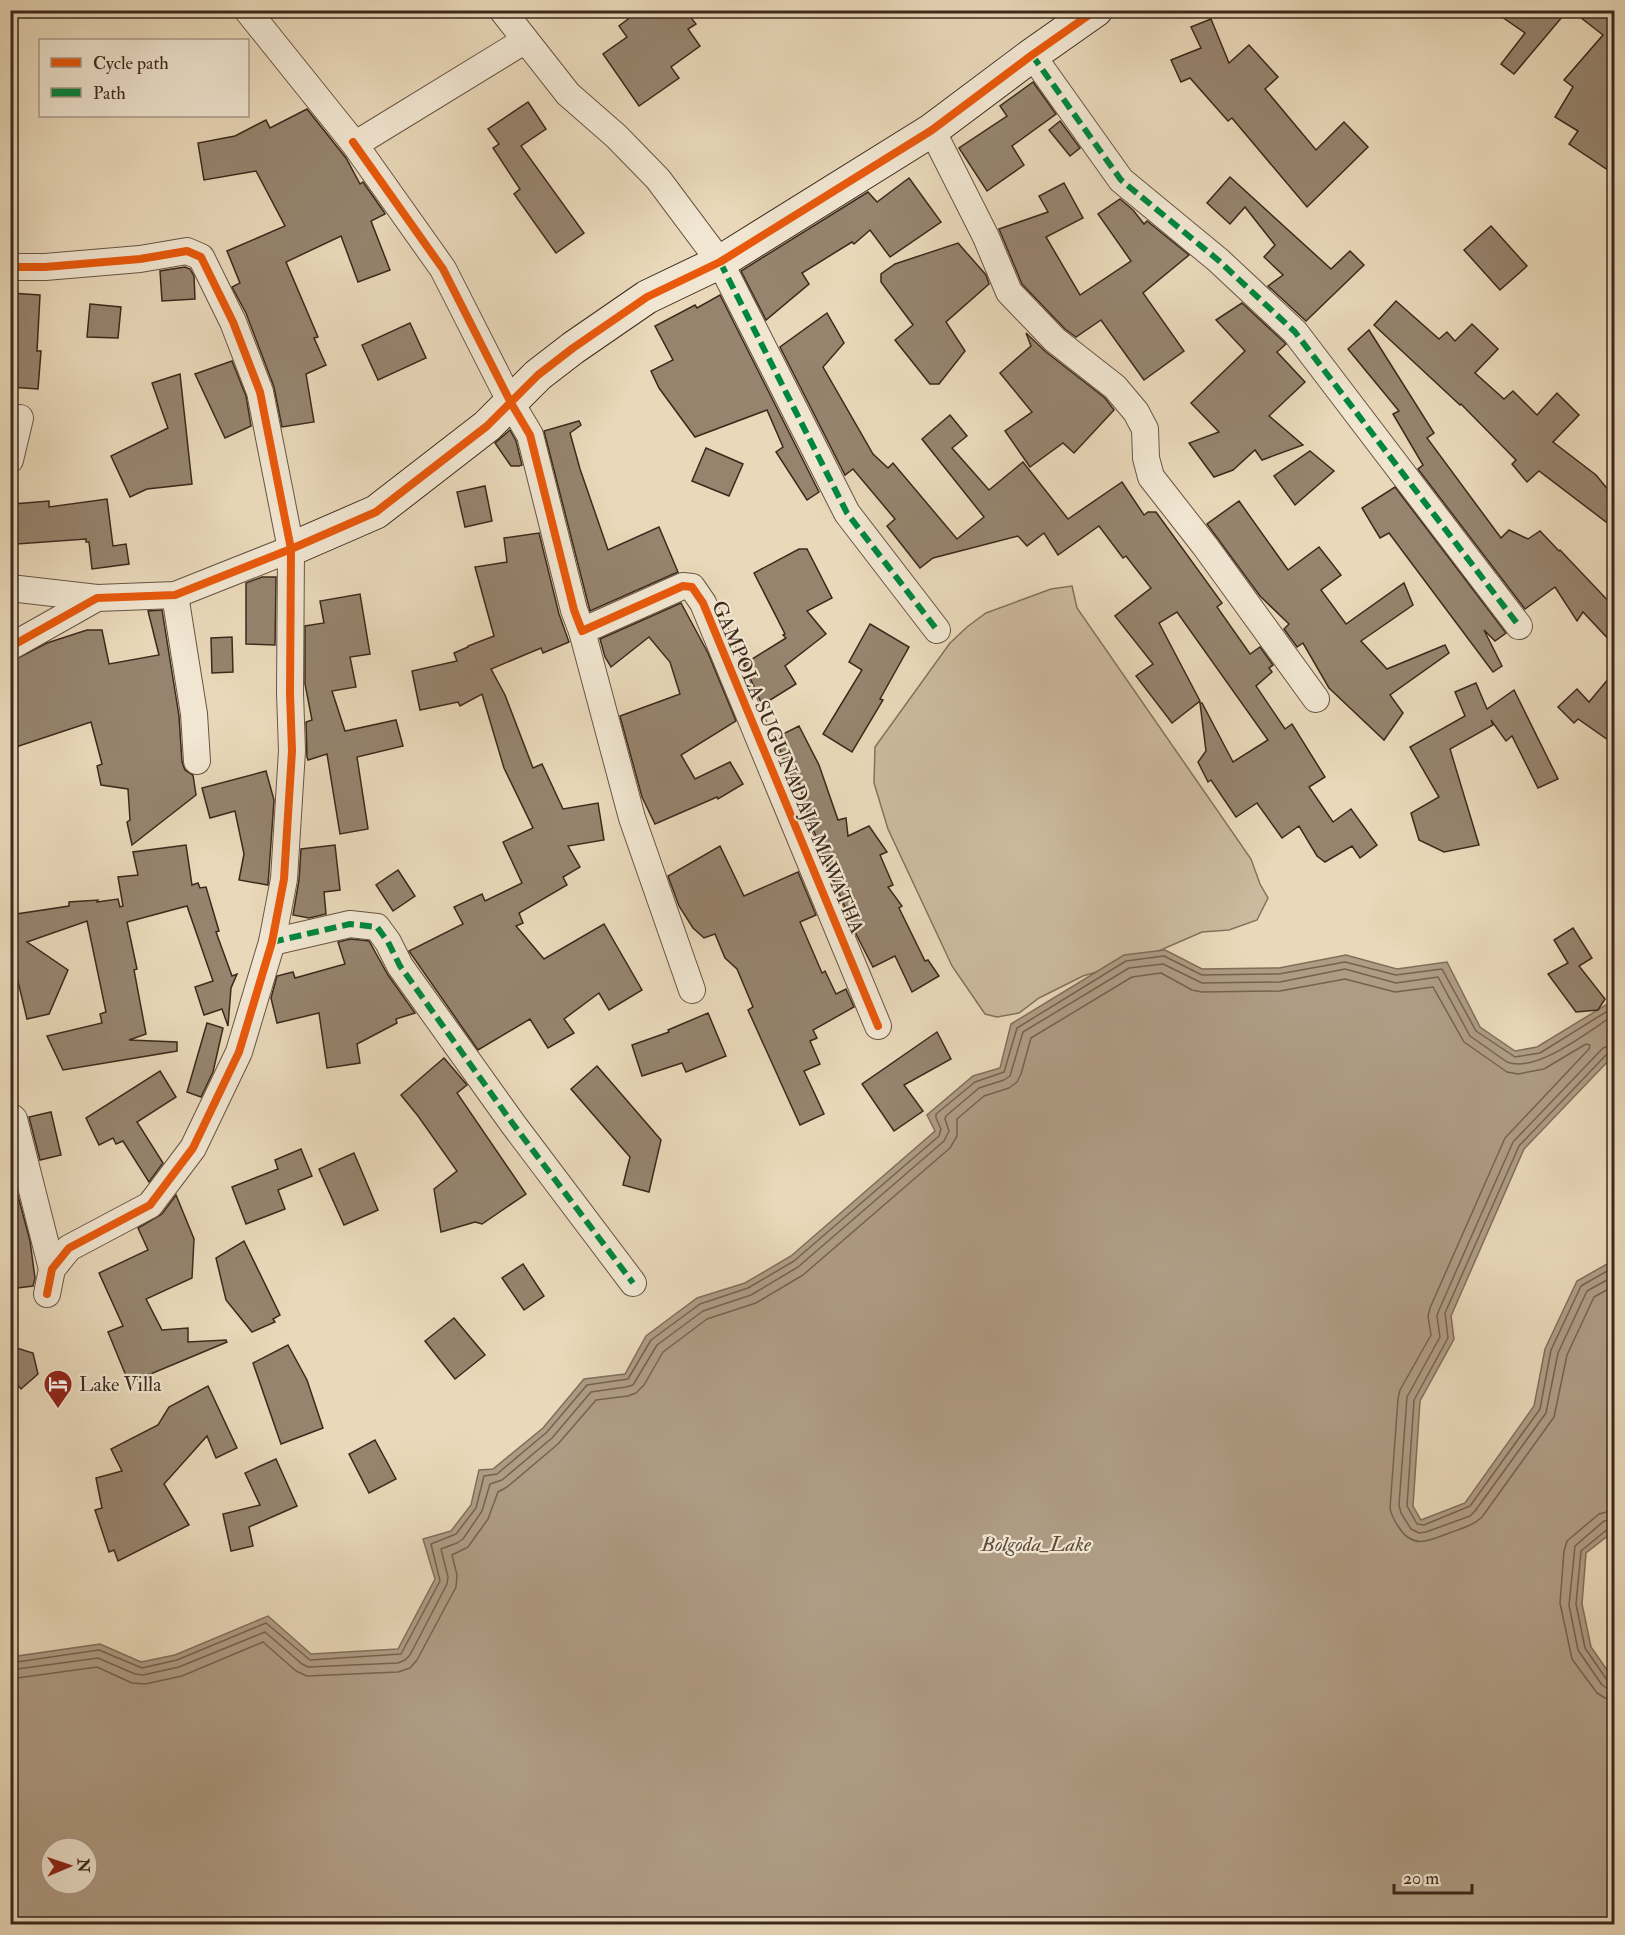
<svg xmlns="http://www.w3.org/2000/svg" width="1625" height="1935" font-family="'IM FELL Double Pica',serif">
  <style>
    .green { fill: #ccba9e; stroke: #84725d; stroke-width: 1.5 }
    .water { fill: #af9c84; stroke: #816e5a; stroke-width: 1.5; fill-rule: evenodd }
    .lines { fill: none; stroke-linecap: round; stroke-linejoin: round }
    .shore { stroke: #766250; stroke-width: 1.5 }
    .building { fill: #96846e; stroke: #3d291c; stroke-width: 1.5 }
    .street-casing { stroke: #685543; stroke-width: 28 }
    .secondary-casing { stroke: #3d291c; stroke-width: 35 }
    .street { stroke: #f1e6d2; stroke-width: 26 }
    .secondary { stroke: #f1e6d2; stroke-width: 33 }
    .quiet { stroke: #00873e; stroke-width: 6; stroke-dasharray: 12 6; stroke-linecap: butt }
    .cycleway-casing { stroke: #f1e6d2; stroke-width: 11 }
    .cycleway { stroke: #e8590c; stroke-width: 8 }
    .labels { text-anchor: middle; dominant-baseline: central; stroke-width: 4.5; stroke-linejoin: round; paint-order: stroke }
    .street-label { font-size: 20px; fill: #3d291c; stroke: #f1e6d2 }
    .poi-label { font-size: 20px; fill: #3d291c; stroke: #f1e6d2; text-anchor: start }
    .water-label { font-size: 21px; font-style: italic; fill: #5f4c3b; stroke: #f1e6d2 }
  </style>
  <rect width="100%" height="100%" fill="#e9d8b9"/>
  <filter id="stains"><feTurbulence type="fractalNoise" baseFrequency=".00333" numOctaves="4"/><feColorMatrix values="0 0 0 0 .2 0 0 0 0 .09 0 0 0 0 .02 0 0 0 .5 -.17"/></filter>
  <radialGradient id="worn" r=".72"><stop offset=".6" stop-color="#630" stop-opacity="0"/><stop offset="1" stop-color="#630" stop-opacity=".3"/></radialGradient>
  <path class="green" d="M1072 586 1077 608 1251 859 1260 884 1268 898 1257 920 1229 930 1202 932 1140 959 1083 976 1039 998 1019 1013 997 1017 985 1014 952 966 888 829 874 783 875 747 950 643 967 627 986 613 1051 589Z"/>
  <path class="water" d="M1165 950 1202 969 1279 968 1346 955 1397 969 1447 962 1480 1027 1515 1051 1537 1047 1614 1000V1055L1524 1149 1451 1316 1454 1339 1420 1401 1413 1506 1421 1520 1465 1503 1534 1406 1545 1349 1577 1281 1614 1260V1531L1586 1553 1582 1604 1591 1647 1614 1680V1924H11V1657L100 1644 141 1662 175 1655 268 1616 311 1654 398 1649 435 1579 423 1539 451 1531 471 1505 479 1470 493 1469 543 1428 584 1379 625 1374 646 1336 697 1298 745 1283 791 1256 935 1131 927 1115 973 1076 1000 1068 1011 1024 1124 955ZM51 1848H87V1884H51Z"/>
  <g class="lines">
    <g class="shore">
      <path d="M1614 1044 1603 1048 1513 1142 1439 1310 1437 1316 1440 1337 1407 1397 1399 1505 1401 1513 1411 1529 1419 1533 1426 1532 1470 1516 1475 1511 1546 1413 1558 1353 1587 1291 1614 1276"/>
      <path d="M1614 1051 1608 1053 1519 1146 1445 1313 1448 1338 1414 1400 1407 1506 1417 1524 1424 1525 1470 1506 1540 1409 1551 1350 1581 1286 1614 1267"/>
      <path d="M1614 1510 1599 1514 1567 1541 1564 1551 1560 1603 1572 1659 1597 1693 1605 1698 1614 1699"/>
      <path d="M1614 1519 1604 1521 1575 1546 1569 1605 1578 1650 1602 1685 1608 1689 1614 1690"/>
      <path d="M1614 1526 1609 1528 1581 1551 1576 1604 1585 1648 1607 1680 1614 1682"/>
      <path d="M10 1663 99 1650 142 1668 177 1660 266 1623 310 1660 401 1654 440 1581 431 1544 456 1534 476 1508 484 1476 497 1474 547 1432 587 1385 628 1379 651 1340 700 1304 748 1288 794 1261 939 1136 941 1129 936 1118V1114L975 1082 1004 1072 1017 1028 1126 961 1164 956 1202 975 1279 974 1345 962 1396 975 1442 969 1476 1031 1515 1057 1540 1053 1614 1007"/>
      <path d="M10 1670 98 1658 135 1674 143 1675 179 1667 265 1632 302 1664 308 1667 398 1663 405 1660 410 1655 447 1584 448 1577 441 1549 457 1543 463 1539 482 1511 490 1484 502 1480 552 1438 591 1392 626 1387 633 1385 657 1345 703 1311 751 1295 798 1267 944 1141 949 1131 945 1119 946 1116 979 1088 1004 1080 1010 1076 1023 1032 1129 968 1163 964 1202 983 1280 982 1345 969 1396 983 1438 977 1470 1036 1507 1062C1536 1074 1590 1030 1614 1015"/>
      <path d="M10 1679 97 1667 132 1683 145 1684 182 1676 263 1642 296 1671 307 1676 398 1672 410 1668 417 1660 456 1587 457 1575 452 1555 468 1547 488 1519 498 1492 507 1487 558 1444 596 1400 628 1396 636 1393 644 1385 663 1352 707 1319 756 1303 803 1275 950 1148 957 1136V1119L984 1096 1009 1088 1017 1082 1021 1074 1031 1038 1132 977 1161 973 1192 990 1202 992 1280 991 1345 979 1395 992 1433 987 1464 1042 1507 1072 1518 1074 1544 1069 1586 1044 1590 1045 1589 1049 1505 1138 1430 1308 1428 1316 1431 1335 1400 1390 1398 1399 1390 1508C1391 1515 1394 1520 1398 1526 1413 1551 1430 1540 1452 1532 1463 1528 1474 1525 1482 1517L1554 1417 1567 1355 1594 1297 1614 1286"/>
    </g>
  </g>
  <g class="building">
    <path d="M640 10H685L696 24 688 29 700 46 671 67 679 78 639 106 603 54 627 37 619 26Z"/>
    <path d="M1492 10H1568L1514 74 1501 64 1525 33Z"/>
    <path d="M1571 10H1614V174L1569 144 1578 131 1555 117 1573 87 1564 80 1603 35Z"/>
    <path d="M1211 19 1229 63 1249 45 1278 77 1265 89 1316 150 1344 122 1368 147 1307 207 1232 118 1228 121 1190 78 1181 82 1171 60 1201 48 1191 27Z"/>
    <path d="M1033 82 1056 114 1012 146 1024 165 987 191 959 148 1007 116 1000 106Z"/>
    <path d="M528 102 546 129 521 146 584 233 556 253 514 194 520 189 493 148 499 144 488 129Z"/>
    <path d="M307 109 346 158 360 184 363 182 384 212 385 214 371 221 390 270 358 282 341 236 286 262 318 337 314 338 326 365 306 374 314 422 282 427 274 387 246 313 232 287 240 283 227 251 285 226 256 171 204 180 198 143 235 136 266 120 270 128Z"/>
    <path d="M1060 121 1080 148 1070 156 1049 130Z"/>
    <path d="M1230 177 1331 269 1350 251 1364 265 1306 321 1268 286 1283 275 1264 257 1275 245 1245 207 1230 224 1207 203Z"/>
    <path d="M909 178 941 222 890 257 870 230 854 244 852 242 802 273 809 284 766 320 741 271 868 192 877 202Z"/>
    <path d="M1064 183 1083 218 1046 237 1080 295 1131 261 1098 214 1120 199 1133 210 1144 224 1147 221 1189 255 1143 293 1184 351 1144 380 1101 320 1076 337 1065 329 1022 284 999 229 1048 212 1039 196Z"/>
    <path d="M1491 226 1527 266 1500 290 1464 250Z"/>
    <path d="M958 243 986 275 989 284 946 322 965 351 939 384H930L895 340 913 325 881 282V274L895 264Z"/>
    <path d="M185 267 190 269 194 276 195 299 162 301 160 271Z"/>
    <path d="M10 293 40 295 37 351H41L38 389 10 387Z"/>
    <path d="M720 295 819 492 807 500 776 452 783 447 767 410 695 437 659 388 651 371 673 360 655 326 695 305 697 308Z"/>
    <path d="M1396 301 1439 339 1447 332 1455 341 1472 324 1498 349 1475 373 1504 399 1513 391 1537 415 1557 393 1579 415 1553 442 1596 475 1614 497V528L1539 471 1527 482 1512 464 1516 460 1461 404 1460 405 1374 325Z"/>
    <path d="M1242 303 1284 342 1286 344 1277 352 1305 382 1269 416 1303 445 1262 460 1255 450 1233 470 1214 477 1189 443 1219 432 1191 403 1245 351 1216 320Z"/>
    <path d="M90 304 121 307 118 338 87 337Z"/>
    <path d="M827 313 844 343 823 367 873 454 888 468 893 463 957 539 984 517 922 439 950 415 967 436 952 448 989 490 1023 462 1068 519 1122 482 1144 515 1148 512H1156L1222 603 1217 607 1250 654 1260 647 1273 665 1269 668 1272 672 1256 686 1285 729 1292 724 1325 777 1309 787 1333 822 1351 809 1377 845 1360 858 1352 846 1325 862 1317 856 1299 826 1282 838 1257 803 1236 817 1211 780 1208 782 1198 762 1206 751 1200 703H1202L1233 762 1268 740 1177 612 1159 623 1200 701 1172 723 1136 676 1153 664 1115 616 1151 588 1126 556 1123 558 1099 526 1058 555 1044 533 1027 546 1018 536 933 558 920 568 887 526 895 519 853 469 845 475 780 347Z"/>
    <path d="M410 323 426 358 378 380 362 345Z"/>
    <path d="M1369 330 1434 433 1427 438 1501 538 1509 530 1528 539 1540 531 1559 551 1560 550 1614 607V645L1583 612 1577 621 1555 587 1525 609 1418 469 1423 465 1393 414 1399 411 1348 349Z"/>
    <path d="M1026 333 1046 352 1105 398 1114 410 1074 453 1063 443 1030 467 1005 431 1032 412 1000 373 1031 346Z"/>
    <path d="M232 361 246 396 251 426 225 438 195 374Z"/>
    <path d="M180 374 192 484 147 489 130 497 111 456 168 428 152 383Z"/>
    <path d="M579 421 581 425 570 433 580 469 608 550 659 527 678 572 590 611 544 431Z"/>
    <path d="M510 430 516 441 522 465 519 466H511L495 443Z"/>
    <path d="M706 448 743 464 729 496 692 481Z"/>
    <path d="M1310 451 1334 471 1295 505 1274 476Z"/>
    <path d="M485 486 492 521 465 527 457 492Z"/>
    <path d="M1395 487 1506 633 1495 641 1484 630 1502 666 1493 672 1389 533 1380 538 1362 508Z"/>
    <path d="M107 499 113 546 126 544 129 564 92 569 89 542H86V539L17 544 13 504 49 501V507Z"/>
    <path d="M1239 501 1288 570 1319 547 1341 575 1321 590 1346 624 1404 583 1413 605 1361 641 1387 669 1445 645 1449 653 1390 695 1403 713 1384 740 1329 688 1303 643 1297 647 1284 629 1289 624 1260 596 1207 524Z"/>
    <path d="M539 533 559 614 569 642 543 653 541 648 491 669 505 695 533 768 542 764 563 809 598 803 604 840 568 846 580 867 563 877 567 885 519 913 523 923 516 926 544 959 604 924 642 990 609 1010 599 993 564 1019 574 1033 548 1048 530 1019 478 1050 409 951 463 924 454 907 482 894 485 901 522 883 503 842 533 828 504 768 482 694 460 706 458 702 420 710 412 671 457 661 454 653 468 647V646L494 636 475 567 507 562 504 538Z"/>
    <path d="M799 549H807L832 598 807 611 826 634 785 666 796 684 762 705 744 664 786 638 783 635 785 634 754 573Z"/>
    <path d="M262 577H276L275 645 246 644V583Z"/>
    <path d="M360 594 370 654 350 657 356 687 332 691 345 731 396 720 403 746 357 757 368 829 340 834 327 754 308 760 307 757 306 722 312 720 305 684V626L324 623 320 601Z"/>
    <path d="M681 603 708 653 736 721 681 755 695 779 730 762 743 784 718 799 717 797 655 824 642 797 620 716 680 694 670 662 649 637 611 667 605 657 600 639Z"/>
    <path d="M162 610 179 716 182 762 185 770 193 775 196 795 132 845 127 822 130 820 128 789 101 785 97 766 102 764 91 722 10 749V662L47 643 87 630H102L109 664 159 655 148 611Z"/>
    <path d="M870 624 909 647 880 699 883 700 852 752 823 734 862 670 849 662Z"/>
    <path d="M232 637 233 672 212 673 211 638Z"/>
    <path d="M1614 672V744L1578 719 1574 723 1558 707 1577 689 1589 702Z"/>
    <path d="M1476 683 1487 709 1514 690 1558 779 1538 788 1512 736 1506 741 1491 720 1493 725 1450 749 1479 845 1444 852 1419 840 1411 813 1439 797 1410 747 1465 716 1455 692Z"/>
    <path d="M799 726 819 765 838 820 846 818 848 836 869 826 887 852 880 855 893 885 888 887 902 906 899 908 925 961 928 960 939 976 912 992 895 956 873 967 857 936 822 852 825 850 819 844 809 819 799 783 795 785 775 738Z"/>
    <path d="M266 771 274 800 268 885 239 880 244 854 235 811 210 818 202 788Z"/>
    <path d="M186 845 192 885 198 883 200 888 206 887 219 931 216 932 232 976 237 974 231 988 228 1026 222 1009 204 1015 195 987 213 981 187 906 127 922 137 969 134 970 146 1034 129 1040 177 1042V1051L63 1070 47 1036 102 1023 100 1014 106 1012 87 921 27 942 68 970 49 1014 27 1019 10 948V915L69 906V902L98 900 97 902 118 899 120 907 123 906 118 877 138 875 133 852Z"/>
    <path d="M335 845 340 890 324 892 326 914 309 918 293 915 299 880 301 849Z"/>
    <path d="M720 846 744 896 798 872 816 915 800 922 822 973 825 971 836 994 846 989 854 1007 813 1030 817 1038 810 1041 820 1064 804 1071 824 1114 800 1125 748 1010 753 1007 737 969 725 958 715 934 704 938 693 928 679 906 668 876Z"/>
    <path d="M398 870 415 896 393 911 376 885Z"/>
    <path d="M1573 928 1592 958 1579 966 1605 999 1598 1010 1576 1012 1548 974 1568 963 1554 940Z"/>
    <path d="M351 939 369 941 388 975 415 1013 396 1019 397 1023 357 1044 360 1063 327 1068 319 1013 277 1023 271 998 277 976 293 972 295 978 345 964 338 942Z"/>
    <path d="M708 1013 726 1056 686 1072 682 1063 642 1076 632 1045 669 1032 668 1030Z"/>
    <path d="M207 1023 223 1028 213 1072 201 1097 187 1092Z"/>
    <path d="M937 1032 951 1059 904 1085 923 1111 894 1131 862 1084Z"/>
    <path d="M444 1058 467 1085 457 1093 526 1194 482 1224 475 1222 441 1232 434 1189 457 1171 418 1116 401 1095Z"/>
    <path d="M597 1066 661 1140 649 1192 623 1185 630 1157 571 1089Z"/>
    <path d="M160 1071 176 1097 137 1122 163 1163 149 1182 123 1141 116 1144 113 1138 99 1145 86 1118Z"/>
    <path d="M51 1112 61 1155 40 1160 29 1117Z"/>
    <path d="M301 1149 312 1176 278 1190 285 1209 246 1224 232 1187 278 1169 275 1160Z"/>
    <path d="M354 1153 378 1210 344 1225 319 1169Z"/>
    <path d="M176 1195 194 1239 192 1278 146 1299 162 1330 188 1328V1342L226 1340 227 1342 129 1383 108 1332 123 1326 99 1273 148 1250 138 1228 162 1214Z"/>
    <path d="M10 1196H18L30 1241 35 1278 33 1286 10 1289Z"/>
    <path d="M244 1241 280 1315 273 1319 275 1322 252 1332 226 1300 216 1258Z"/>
    <path d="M523 1264 544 1296 524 1310 502 1278Z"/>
    <path d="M454 1318 485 1355 455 1379 425 1341Z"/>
    <path d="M288 1345 307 1380 323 1428 281 1444 253 1363Z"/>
    <path d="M10 1346 33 1353 38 1374 21 1389 10 1376Z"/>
    <path d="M208 1386 237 1448 216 1458 207 1436 164 1484 189 1525 118 1561 114 1550 109 1552 95 1510 102 1508 96 1478 122 1471 111 1449 158 1425 169 1407Z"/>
    <path d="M375 1440 396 1479 369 1493 349 1454Z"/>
    <path d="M276 1459 297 1506 249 1527 253 1546 231 1551 223 1514 260 1505 245 1473Z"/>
  </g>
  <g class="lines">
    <g class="street-casing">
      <g id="street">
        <path d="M247 10 353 142 364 139 524 41"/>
        <path d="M502 10 568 94 616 136 658 179 720 262 847 513 937 630"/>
        <path d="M1032 55 1121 180 1218 260 1295 332 1519 626"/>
        <path d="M932 130 986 237 1009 292 1055 340 1115 387 1136 412 1145 429 1146 458 1151 477 1205 546 1316 699"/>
        <path d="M353 142 443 269 511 403 530 435 574 610 582 631 683 586 692 587 703 603 878 1026"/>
        <path d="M10 267H45L140 259 187 251 201 257 233 322 260 392 291 549 290 693 292 751 284 879 272 942 239 1052 193 1148 150 1205 69 1248 52 1269 47 1294"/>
        <path d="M10 460 20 418"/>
        <path d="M10 588 97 598"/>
        <path d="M175 595 194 714 197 761"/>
        <path d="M582 631 632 818 692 990"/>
        <path d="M10 647 97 598 175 595 291 549"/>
        <path d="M272 942 350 924 377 927 388 942 400 966 513 1124 633 1283"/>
        <path d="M10 1116 14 1119 52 1269"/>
      </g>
    </g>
    <g class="secondary-casing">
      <path id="secondary" d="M291 549 376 512 487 426 538 375 573 348 647 297 720 262 932 130 1032 55 1096 10"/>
    </g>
    <use href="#street" class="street"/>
    <use href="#secondary" class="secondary"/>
    <g class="quiet">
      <path d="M1032 55 1121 180 1218 260 1295 332 1519 626"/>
      <path d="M720 262 847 513 937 630"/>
      <path d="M272 942 350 924 377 927 388 942 400 966 513 1124 633 1283"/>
    </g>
    <g class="cycleway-casing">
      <g id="cycleway">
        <path d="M353 142 443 269 511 403 530 435 574 610 582 631 683 586 692 587 703 603 878 1026"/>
        <path d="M10 267H45L140 259 187 251 201 257 233 322 260 392 291 549 290 693 292 751 284 879 272 942 239 1052 193 1148 150 1205 69 1248 52 1269 47 1294"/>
        <path d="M10 647 97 598 175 595 291 549 376 512 487 426 538 375 573 348 647 297 720 262 932 130 1032 55 1096 10"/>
      </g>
    </g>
    <use href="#cycleway" class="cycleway"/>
  </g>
  <defs>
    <g id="hotel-pin" transform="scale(1.5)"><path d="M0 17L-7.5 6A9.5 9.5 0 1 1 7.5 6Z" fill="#8f2418" stroke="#f1e6d2"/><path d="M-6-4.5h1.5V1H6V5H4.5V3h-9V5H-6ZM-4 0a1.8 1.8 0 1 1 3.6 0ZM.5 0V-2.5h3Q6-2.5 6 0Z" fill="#fff"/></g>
  </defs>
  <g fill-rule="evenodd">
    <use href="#hotel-pin" x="58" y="1384"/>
  </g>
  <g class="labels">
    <g class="street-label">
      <text transform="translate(788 767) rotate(67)">GAMPOLA SUGUNADAJA MAWATHA</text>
    </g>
    <g class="poi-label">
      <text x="79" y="1384">Lake Villa</text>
    </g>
    <g class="water-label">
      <text x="1036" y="1544">Bolgoda_Lake</text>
    </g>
  </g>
  <rect width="1625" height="1935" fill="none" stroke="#e9d8b9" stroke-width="36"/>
  <rect x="12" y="12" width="1601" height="1911" fill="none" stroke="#3d291c" stroke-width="3"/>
  <rect x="18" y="18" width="1589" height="1899" fill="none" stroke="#3d291c" stroke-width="1.5"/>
  <rect x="39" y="39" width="210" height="78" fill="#f1e6d2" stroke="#a99a89" stroke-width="1.5"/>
  <rect x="51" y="58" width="30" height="9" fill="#e8590c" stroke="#a99a89" stroke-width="1.5"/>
  <text x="93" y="69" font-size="18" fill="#3d291c">Cycle path</text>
  <rect x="51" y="88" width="30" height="9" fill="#00873e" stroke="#a99a89" stroke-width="1.5"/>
  <text x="93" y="99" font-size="18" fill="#3d291c">Path</text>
  <g transform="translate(69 1866) rotate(88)"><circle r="28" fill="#f1e6d2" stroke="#a99a89" stroke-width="1.5"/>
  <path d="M0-4.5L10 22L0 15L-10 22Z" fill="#8f2418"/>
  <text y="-9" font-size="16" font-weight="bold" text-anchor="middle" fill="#3d291c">N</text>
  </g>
  <path d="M1394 1884v9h78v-9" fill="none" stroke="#3d291c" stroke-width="3"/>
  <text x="1403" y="1884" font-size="18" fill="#3d291c" stroke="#f1e6d2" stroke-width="4.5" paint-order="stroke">20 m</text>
  <rect width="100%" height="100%" filter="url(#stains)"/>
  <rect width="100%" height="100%" fill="url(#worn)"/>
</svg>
